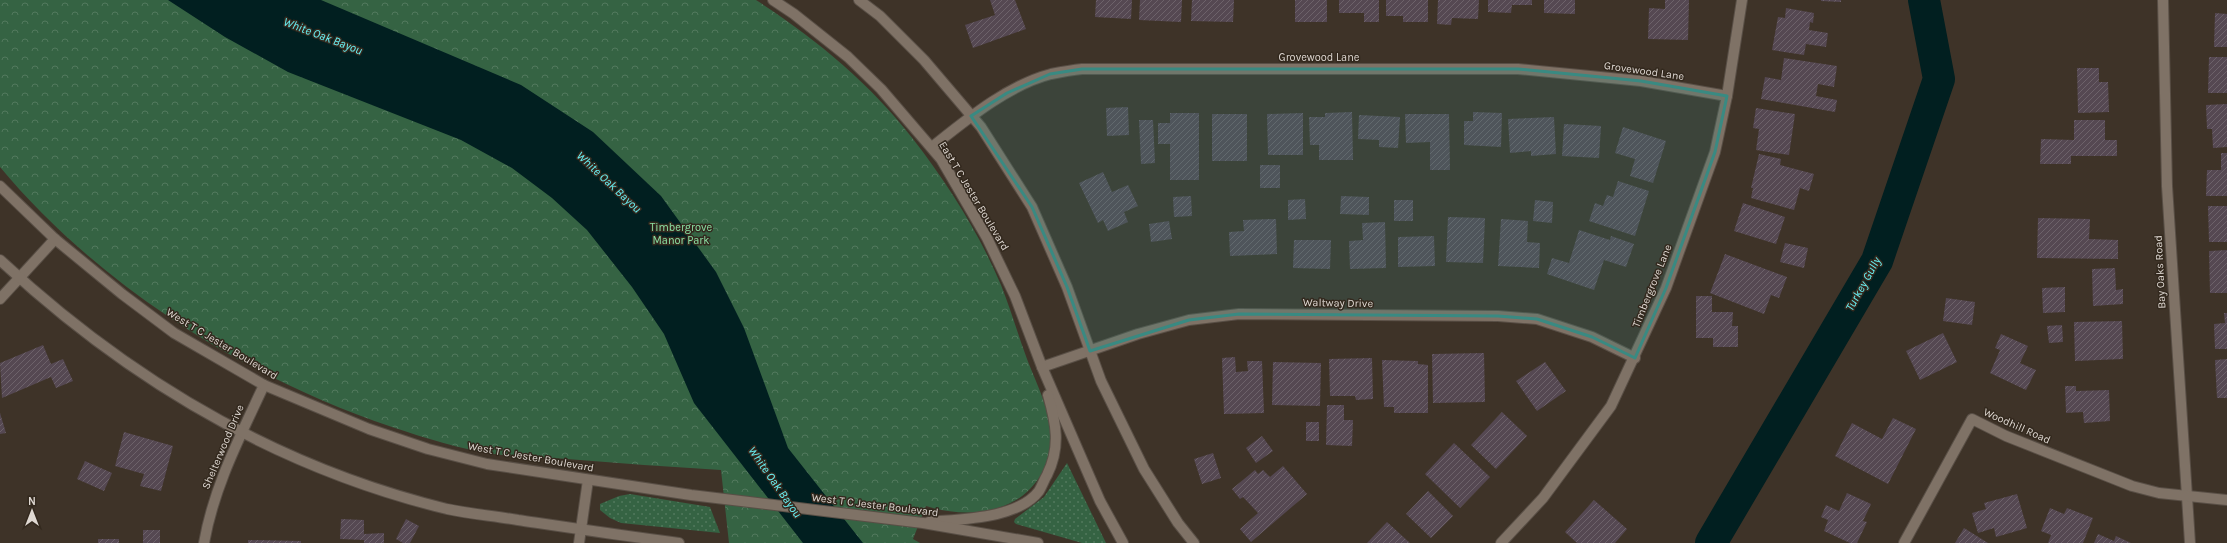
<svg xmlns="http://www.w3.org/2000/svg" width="2227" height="543" font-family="Karla,sans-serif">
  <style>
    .grass { fill: url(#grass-dots) }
    .park { fill: url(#park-crowns) }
    .water { fill: #011f20 }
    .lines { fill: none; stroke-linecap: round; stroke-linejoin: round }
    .river { stroke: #011f20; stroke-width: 32 }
    .building { fill: url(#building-hatch) }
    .minor-casing { stroke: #594f46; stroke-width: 12 }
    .tertiary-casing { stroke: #594f46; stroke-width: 12 }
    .secondary-casing { stroke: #594f46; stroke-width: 12 }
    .minor { stroke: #7f7266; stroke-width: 10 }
    .tertiary { stroke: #7f7266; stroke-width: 10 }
    .secondary { stroke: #7f7266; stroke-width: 10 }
    .marked { fill: #398a82; fill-opacity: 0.2; stroke: #398a82; stroke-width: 3; stroke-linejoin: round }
    .labels { text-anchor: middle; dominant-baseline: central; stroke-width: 3; stroke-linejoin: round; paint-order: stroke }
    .street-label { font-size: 11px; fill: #dfd8d2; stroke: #33291e }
    .park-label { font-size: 11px; fill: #8be1a4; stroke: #33291e }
    .water-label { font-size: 12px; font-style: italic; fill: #68f3f7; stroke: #33291e }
  </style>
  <defs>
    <pattern id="grass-dots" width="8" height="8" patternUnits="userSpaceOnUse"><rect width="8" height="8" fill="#356343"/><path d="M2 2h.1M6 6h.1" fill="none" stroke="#52795d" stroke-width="1.8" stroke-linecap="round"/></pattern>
    <pattern id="park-crowns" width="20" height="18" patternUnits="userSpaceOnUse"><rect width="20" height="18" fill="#356343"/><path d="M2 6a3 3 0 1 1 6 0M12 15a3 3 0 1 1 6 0" fill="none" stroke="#52795d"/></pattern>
    <pattern id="building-hatch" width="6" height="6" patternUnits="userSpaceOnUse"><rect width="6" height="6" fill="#554852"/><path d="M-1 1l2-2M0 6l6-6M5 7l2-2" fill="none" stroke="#6d626a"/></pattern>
  </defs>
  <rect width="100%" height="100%" fill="#3e3328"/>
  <g class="grass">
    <path d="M1067 463 1106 543H1082L1016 524 1014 522 1015 519 1044 497Z"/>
    <path d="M630 494 710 507 720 533 621 523 610 518 600 510V504L619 496Z"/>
  </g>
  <path class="park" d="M0 0H756C815 38 870 83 913 139 948 184 979 233 1001 285 1011 310 1018 335 1027 359 1036 383 1050 409 1051 434 1053 460 1038 487 1016 500 989 516 955 515 926 506L913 539 920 543H729L721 470C670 467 618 463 567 459 543 457 518 457 494 454 460 449 425 438 392 427 246 378 99 286 0 167Z"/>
  <path class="water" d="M168 0H321L521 85 593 132 661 196 716 272 744 328 788 448 863 543H803L694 403 664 334 632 287 587 230 552 198 512 168 461 140 288 72 225 37Z"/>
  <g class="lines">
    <path class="river" d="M1711 543 1877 261 1939 79 1924 0"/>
  </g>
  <g class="building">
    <path d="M990 0H1015L1026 29 973 48 965 25 995 15Z"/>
    <path d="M1096 0H1132L1131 19 1095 17Z"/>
    <path d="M1140 0H1182L1181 22 1139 20Z"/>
    <path d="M1192 0H1234L1233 22 1191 21Z"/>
    <rect x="1295" y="0" width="32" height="22"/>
    <path d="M1339 0H1379V22H1364V13H1339Z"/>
    <path d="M1386 0H1428V22H1403V16H1386Z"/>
    <path d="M1438 0H1479L1478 19 1452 18 1451 25 1437 24Z"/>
    <path d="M1488 0H1532V5H1512L1511 13 1488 12Z"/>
    <path d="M1544 0H1575V14L1544 13Z"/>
    <path d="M1665 0H1689L1688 40 1648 39 1649 8 1665 9Z"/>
    <path d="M1821 0H1841V2L1821 1Z"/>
    <path d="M1786 8 1814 13 1813 23 1810 22 1809 30 1828 33 1826 47 1806 44 1804 55 1772 50 1778 17 1785 18Z"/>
    <path d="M2215 13 2227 14V47H2214Z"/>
    <path d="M2209 57H2227V93H2208Z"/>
    <path d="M1784 58 1837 66 1834 87 1818 84 1816 96 1837 100 1835 112 1761 99 1765 77 1781 80Z"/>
    <path d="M2077 68H2099V82H2108L2109 112 2078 113Z"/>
    <path d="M2227 104V147L2213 148 2212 129H2207L2206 105Z"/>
    <path d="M1128 107 1129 135 1107 136 1106 108Z"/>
    <path d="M1756 108 1795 114 1789 155 1756 150 1759 129 1753 128Z"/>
    <path d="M1352 112 1353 160H1319V145H1310L1309 117H1325V113Z"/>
    <path d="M1473 112 1502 113 1501 147 1464 145V121H1473Z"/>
    <path d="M1170 113H1199V180H1170V144H1158V123H1170Z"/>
    <path d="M1303 113V155H1268L1267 114Z"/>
    <rect x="1212" y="114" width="35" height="47"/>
    <path d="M1405 114H1449L1450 170H1430V142L1406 143Z"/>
    <path d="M1359 115 1400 117 1398 148 1379 147V140L1358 139Z"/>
    <path d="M1554 117 1556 154 1531 156V151L1510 153 1508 119Z"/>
    <path d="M1139 120H1153L1155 163 1141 164Z"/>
    <path d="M2074 120H2105V140H2117V156H2071V164H2040L2041 139 2074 140Z"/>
    <path d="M1564 124 1601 126 1599 158 1562 156Z"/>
    <path d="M1623 127 1666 141 1653 183 1630 176 1635 159 1615 153Z"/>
    <path d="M2221 153H2227V196H2206L2207 170H2221Z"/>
    <path d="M1759 154 1781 159 1780 165 1814 174 1809 191 1800 188 1794 210 1751 198 1753 188H1751Z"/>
    <rect x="1260" y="165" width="20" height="23"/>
    <path d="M1103 172 1112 192 1128 185 1138 206 1124 212 1128 222 1108 231 1103 220 1098 223 1079 183Z"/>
    <path d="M1618 181 1649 191 1635 236 1589 221 1595 203 1603 206 1607 195 1613 197Z"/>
    <path d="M1191 196 1192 216 1174 217 1173 197Z"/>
    <path d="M1341 196 1369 197V215L1340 214Z"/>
    <path d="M1305 199 1306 219 1288 220V200Z"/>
    <rect x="1394" y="200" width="19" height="21"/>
    <path d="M1535 200 1553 202 1552 223 1533 221Z"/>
    <path d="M1743 203 1785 217 1776 244 1734 231Z"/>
    <path d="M2208 206H2227V242H2209Z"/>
    <path d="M1448 217 1485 218 1483 263 1446 262Z"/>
    <path d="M2038 218 2090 219 2089 239 2118 240V259L2037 258Z"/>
    <path d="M1276 219 1277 254 1230 256 1229 232 1244 231 1243 220Z"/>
    <path d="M1501 219 1528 221 1527 242 1540 243 1539 268 1498 266Z"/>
    <path d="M1169 221 1172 239 1151 242 1149 224Z"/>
    <path d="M1385 222 1386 268 1350 269 1349 241 1363 240 1362 223Z"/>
    <path d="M1579 230 1610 240 1611 236 1634 244 1626 267 1604 260 1594 290 1547 274 1552 258 1569 263Z"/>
    <path d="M1434 236 1435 266 1398 267V237Z"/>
    <path d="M1294 240H1331L1330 269 1293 268Z"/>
    <path d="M1785 243 1808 248 1804 268 1780 262Z"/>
    <path d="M2227 250V293H2210L2209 251Z"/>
    <path d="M1725 254 1787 277 1779 298 1771 295 1764 314 1710 293Z"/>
    <path d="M2115 268 2116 290 2123 289V304L2093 306 2092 269Z"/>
    <path d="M2065 287V312L2043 313 2042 288Z"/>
    <path d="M1696 296H1712V312H1733L1732 326H1738V347H1713V338H1696Z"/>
    <path d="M1946 298 1975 302 1972 325 1943 321Z"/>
    <path d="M2224 313H2227V349H2215L2214 324 2225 323Z"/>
    <path d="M2122 321 2123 359 2075 361 2074 322Z"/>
    <path d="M2062 325 2063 342 2049 343 2047 326Z"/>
    <path d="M1943 333 1957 362 1920 380 1906 351Z"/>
    <path d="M2001 334 2028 346 2020 363 2036 370 2026 390 1990 373 2000 350 1995 348Z"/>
    <path d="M43 345 51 364 63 359 73 381 56 388 51 377 2 398 0 363Z"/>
    <path d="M1484 353 1485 402 1433 403 1432 354Z"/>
    <path d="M1235 357 1236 372 1248 371 1247 361H1262L1264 413 1224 414 1222 358Z"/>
    <path d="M1372 358 1373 399 1356 400 1355 396H1330L1329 359Z"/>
    <path d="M2227 359V398H2217L2215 360Z"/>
    <path d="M1382 360 1418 361V364L1428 365V413H1394V407H1384Z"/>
    <path d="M1273 362 1321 363 1320 406 1272 405Z"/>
    <path d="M1545 362 1566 391 1537 411 1516 381Z"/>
    <path d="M2065 386H2076V391L2109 390 2110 421 2084 423 2083 412 2066 413Z"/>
    <path d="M1327 405H1344V420H1353L1352 446 1326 445Z"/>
    <path d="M1502 412 1527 436 1496 469 1471 445Z"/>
    <path d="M0 413 6 433 0 434Z"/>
    <path d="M1893 418 1916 429 1888 484 1835 456 1852 423 1882 439Z"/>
    <rect x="1306" y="422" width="13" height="19"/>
    <path d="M124 432 173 446 161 491 140 486 144 474 115 466Z"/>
    <path d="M1262 436 1273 451 1256 463 1246 448Z"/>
    <path d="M1454 443 1490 477 1460 508 1425 474Z"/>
    <path d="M1213 453 1221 478 1202 484 1194 459Z"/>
    <path d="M85 461 112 473 104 491 77 479Z"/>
    <path d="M1283 466 1307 494 1251 542 1240 529 1258 513 1243 497 1240 499 1232 489 1255 470 1258 474 1263 470 1270 477Z"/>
    <path d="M1428 491 1453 516 1431 538 1406 514Z"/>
    <path d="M1847 493 1871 504 1863 521 1867 522 1857 543H1850L1824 531 1828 520 1821 517 1826 505 1839 511Z"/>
    <path d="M2017 494 2027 528 1996 537 1994 528 1978 533 1972 513 1986 509 1984 503Z"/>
    <path d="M1594 500 1627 529 1615 543H1577L1565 532Z"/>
    <path d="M2050 508 2064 514 2067 508 2093 518 2083 543H2048L2051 535 2041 531Z"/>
    <path d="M341 519 364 520V534L384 533V543H364V540L340 539Z"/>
    <path d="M406 519 419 526 410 543H403L396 539Z"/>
    <path d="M1387 522 1410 543H1367Z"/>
    <path d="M1964 528 1988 543H1955Z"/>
    <rect x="143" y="530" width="17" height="13"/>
    <path d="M2098 534 2114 541 2116 536 2131 543H2094Z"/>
    <rect x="98" y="539" width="21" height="4"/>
    <path d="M248 540 301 541V543H248Z"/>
  </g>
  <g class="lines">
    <g class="minor-casing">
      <g id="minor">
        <path d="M2163 0 2167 186 2190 543"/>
        <path d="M932 147C966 120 1008 85 1051 74 1061 72 1072 70 1082 69H1518L1641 81 1727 96"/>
        <path d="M0 299 55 239"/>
        <path d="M1042 367 1138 334 1189 320 1239 314 1498 316 1537 319 1592 337 1635 358"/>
        <path d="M204 543C214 486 240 437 264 385"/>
        <path d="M579 543 588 480"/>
        <path d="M1501 543 1543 498 1611 406 1666 288 1715 152 1727 96 1742 0"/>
        <path d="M1904 543 1972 419 2006 436 2132 486 2159 493 2227 500"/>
      </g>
    </g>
    <g class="tertiary-casing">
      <g id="tertiary">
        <path d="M773 0 794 14 848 57 881 89 941 159 987 238 1015 296 1042 367 1100 501 1123 543"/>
        <path d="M859 0 880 16 924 60 981 127 1032 207 1067 287 1101 381 1144 469 1178 523 1194 543"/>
        <path d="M929 522C960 519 1018 519 1039 491 1042 486 1044 480 1047 475 1061 447 1056 423 1048 395"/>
      </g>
    </g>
    <g class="secondary-casing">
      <g id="secondary">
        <path d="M0 186 55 239 122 294 174 333 264 385 369 429 428 449 487 464 691 495 923 523 1038 543"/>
        <path d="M0 260C129 380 275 467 447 509 470 514 495 516 518 520 572 528 625 536 679 543"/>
      </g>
    </g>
    <use href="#minor" class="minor"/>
    <use href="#tertiary" class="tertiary"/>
    <use href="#secondary" class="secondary"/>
  </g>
  <path class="marked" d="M1082 69H1518L1641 81 1727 96 1715 152 1666 288 1635 358 1592 337 1537 319 1498 316 1239 314 1189 320 1090 351 1067 287 1032 207 971 116 1007 93 1050 74Z"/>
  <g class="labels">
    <g class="street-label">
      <text x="1319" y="57">Grovewood Lane</text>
      <text transform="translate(1644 71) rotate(8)">Grovewood Lane</text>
      <text transform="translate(974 196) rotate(59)">East T C Jester Boulevard</text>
      <text transform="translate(2160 272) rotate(-93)">Bay Oaks Road</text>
      <text transform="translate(1652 286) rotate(-68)">Timbergrove Lane</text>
      <text transform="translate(1338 303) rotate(1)">Waltway Drive</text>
      <text transform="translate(222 344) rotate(31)">West T C Jester Boulevard</text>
      <text transform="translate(2017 426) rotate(24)">Woodhill Road</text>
      <text transform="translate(223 447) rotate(-67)">Shelterwood Drive</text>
      <text transform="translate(531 457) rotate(10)">West T C Jester Boulevard</text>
      <text transform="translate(875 505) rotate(7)">West T C Jester Boulevard</text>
    </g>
    <g class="park-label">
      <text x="681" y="227">Timbergrove<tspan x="681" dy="13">Manor Park</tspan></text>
    </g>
    <g class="water-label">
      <text transform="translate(323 36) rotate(21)">White Oak Bayou</text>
      <text transform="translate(609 182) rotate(43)">White Oak Bayou</text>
      <text transform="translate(1863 284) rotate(-61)">Turkey Gully</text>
      <text transform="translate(775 482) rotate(55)">White Oak Bayou</text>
    </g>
  </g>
  <g transform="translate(32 511)" stroke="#33291e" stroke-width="3" paint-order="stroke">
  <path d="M0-3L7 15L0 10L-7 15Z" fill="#dfd8d2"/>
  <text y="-6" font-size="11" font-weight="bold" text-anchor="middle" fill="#dfd8d2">N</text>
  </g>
</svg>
